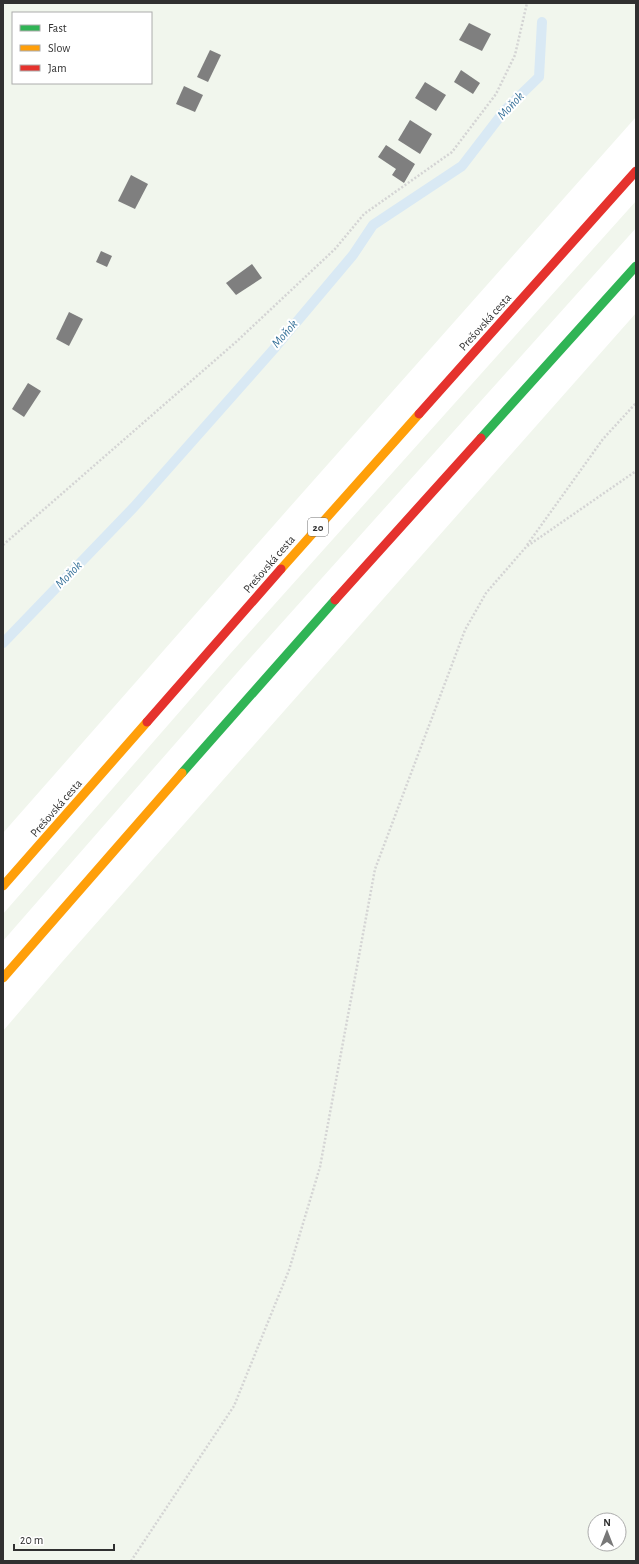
<svg xmlns="http://www.w3.org/2000/svg" width="639" height="1564" font-family="'Alegreya Sans',sans-serif">
  <style>
    .green { fill: #f1f6ed; fill-rule: evenodd }
    .lines { fill: none; stroke-linecap: round; stroke-linejoin: round }
    .stream { stroke: #d9e9f4; stroke-width: 10 }
    .building { fill: #7f7f7f }
    .path { stroke: #d4d4d4; stroke-width: 2.5; stroke-dasharray: 2 2; stroke-linecap: butt }
    .fast { stroke: #30b455; stroke-width: 9 }
    .slow { stroke: #ff9f0a; stroke-width: 9 }
    .jam { stroke: #e5322d; stroke-width: 9 }
    .labels { text-anchor: middle; dominant-baseline: central; stroke-width: 4; stroke-linejoin: round; paint-order: stroke }
    .shield { fill: #fff; stroke: #6e6e6e; stroke-width: 1 }
    .shield-label { font-size: 11px; font-weight: bold; fill: #303030 }
    .street-label { font-size: 12px; fill: #303030; stroke: #fff }
    .water-label { font-size: 13px; font-style: italic; fill: #37729a; stroke: #fff }
  </style>
  <rect width="100%" height="100%" fill="#fff"/>
  <g class="green">
    <path d="M3 3H636V117L289 508 3 833ZM13 13H151V83H13Z"/>
    <path d="M636 201V228L243 666 3 941V914L230 654Z"/>
    <path d="M636 313V1561H3V1031L62 962ZM595 1520H619V1544H595Z"/>
  </g>
  <g class="lines">
    <path class="stream" d="M3 643 134 507 273 350 353 255 373 225 462 166 505 110 539 77 542 22"/>
  </g>
  <g class="building">
    <path d="M469 23 491 34 482 51 459 40Z"/>
    <path d="M210 50 221 55 208 82 197 77Z"/>
    <path d="M461 70 480 83 473 94 454 82Z"/>
    <path d="M425 82 446 95 436 111 415 98Z"/>
    <path d="M184 86 203 95 195 112 176 104Z"/>
    <path d="M410 120 432 134 420 154 398 140Z"/>
    <path d="M386 145 415 164 404 183 392 175 396 169 378 157Z"/>
    <path d="M131 175 148 184 135 209 118 201Z"/>
    <path d="M101 251 112 256 107 267 96 262Z"/>
    <path d="M252 264 262 278 236 295 226 283Z"/>
    <path d="M69 312 83 319 69 346 56 339Z"/>
    <path d="M28 383 41 391 24 417 12 409Z"/>
  </g>
  <g class="lines">
    <g class="path">
      <path d="M3 545 236 342 335 249 364 214 452 152 496 94 515 55 527 3"/>
      <path d="M527 545 603 439 636 403"/>
      <path d="M131 1561 234 1406 289 1270 320 1167 375 869 465 630 486 593 526 547 636 471"/>
    </g>
    <g class="fast">
      <path d="M481 438 636 266"/>
      <path d="M182 773 335 600"/>
    </g>
    <g class="slow">
      <path d="M281 569 419 414"/>
      <path d="M3 886 147 722"/>
      <path d="M3 978 182 773"/>
    </g>
    <g class="jam">
      <path d="M419 414 636 171"/>
      <path d="M335 600 481 438"/>
      <path d="M147 722 281 569"/>
    </g>
  </g>
  <g class="labels">
    <rect class="shield" x="308" y="518" width="20" height="18" rx="3"/>
    <g class="shield-label">
      <text x="318" y="527">20</text>
    </g>
    <g class="street-label">
      <text transform="translate(485 322) rotate(-48)">Prešovská cesta</text>
      <text transform="translate(269 564) rotate(-49)">Prešovská cesta</text>
      <text transform="translate(56 808) rotate(-49)">Prešovská cesta</text>
    </g>
    <g class="water-label">
      <text transform="translate(511 106) rotate(-47)">Moňok</text>
      <text transform="translate(285 334) rotate(-49)">Moňok</text>
      <text transform="translate(69 575) rotate(-46)">Moňok</text>
    </g>
  </g>
  <rect width="639" height="1564" fill="none" stroke="#303030" stroke-width="8"/>
  <rect x="12" y="12" width="140" height="72" fill="#ffffff" stroke="#acacac"/>
  <rect x="20" y="25" width="20" height="6" fill="#30b455" stroke="#acacac"/>
  <text x="48" y="32" font-size="12" fill="#303030">Fast</text>
  <rect x="20" y="45" width="20" height="6" fill="#ff9f0a" stroke="#acacac"/>
  <text x="48" y="52" font-size="12" fill="#303030">Slow</text>
  <rect x="20" y="65" width="20" height="6" fill="#e5322d" stroke="#acacac"/>
  <text x="48" y="72" font-size="12" fill="#303030">Jam</text>
  <g transform="translate(607 1532)"><circle r="19" fill="#ffffff" stroke="#acacac"/>
  <path d="M0-3L7 15L0 10L-7 15Z" fill="#787878"/>
  <text y="-6" font-size="11" font-weight="bold" text-anchor="middle" fill="#303030">N</text>
  </g>
  <path d="M14 1544v6h100v-6" fill="none" stroke="#303030" stroke-width="2"/>
  <text x="20" y="1544" font-size="12" fill="#303030" stroke="#ffffff" stroke-width="3" paint-order="stroke">20 m</text>
</svg>
